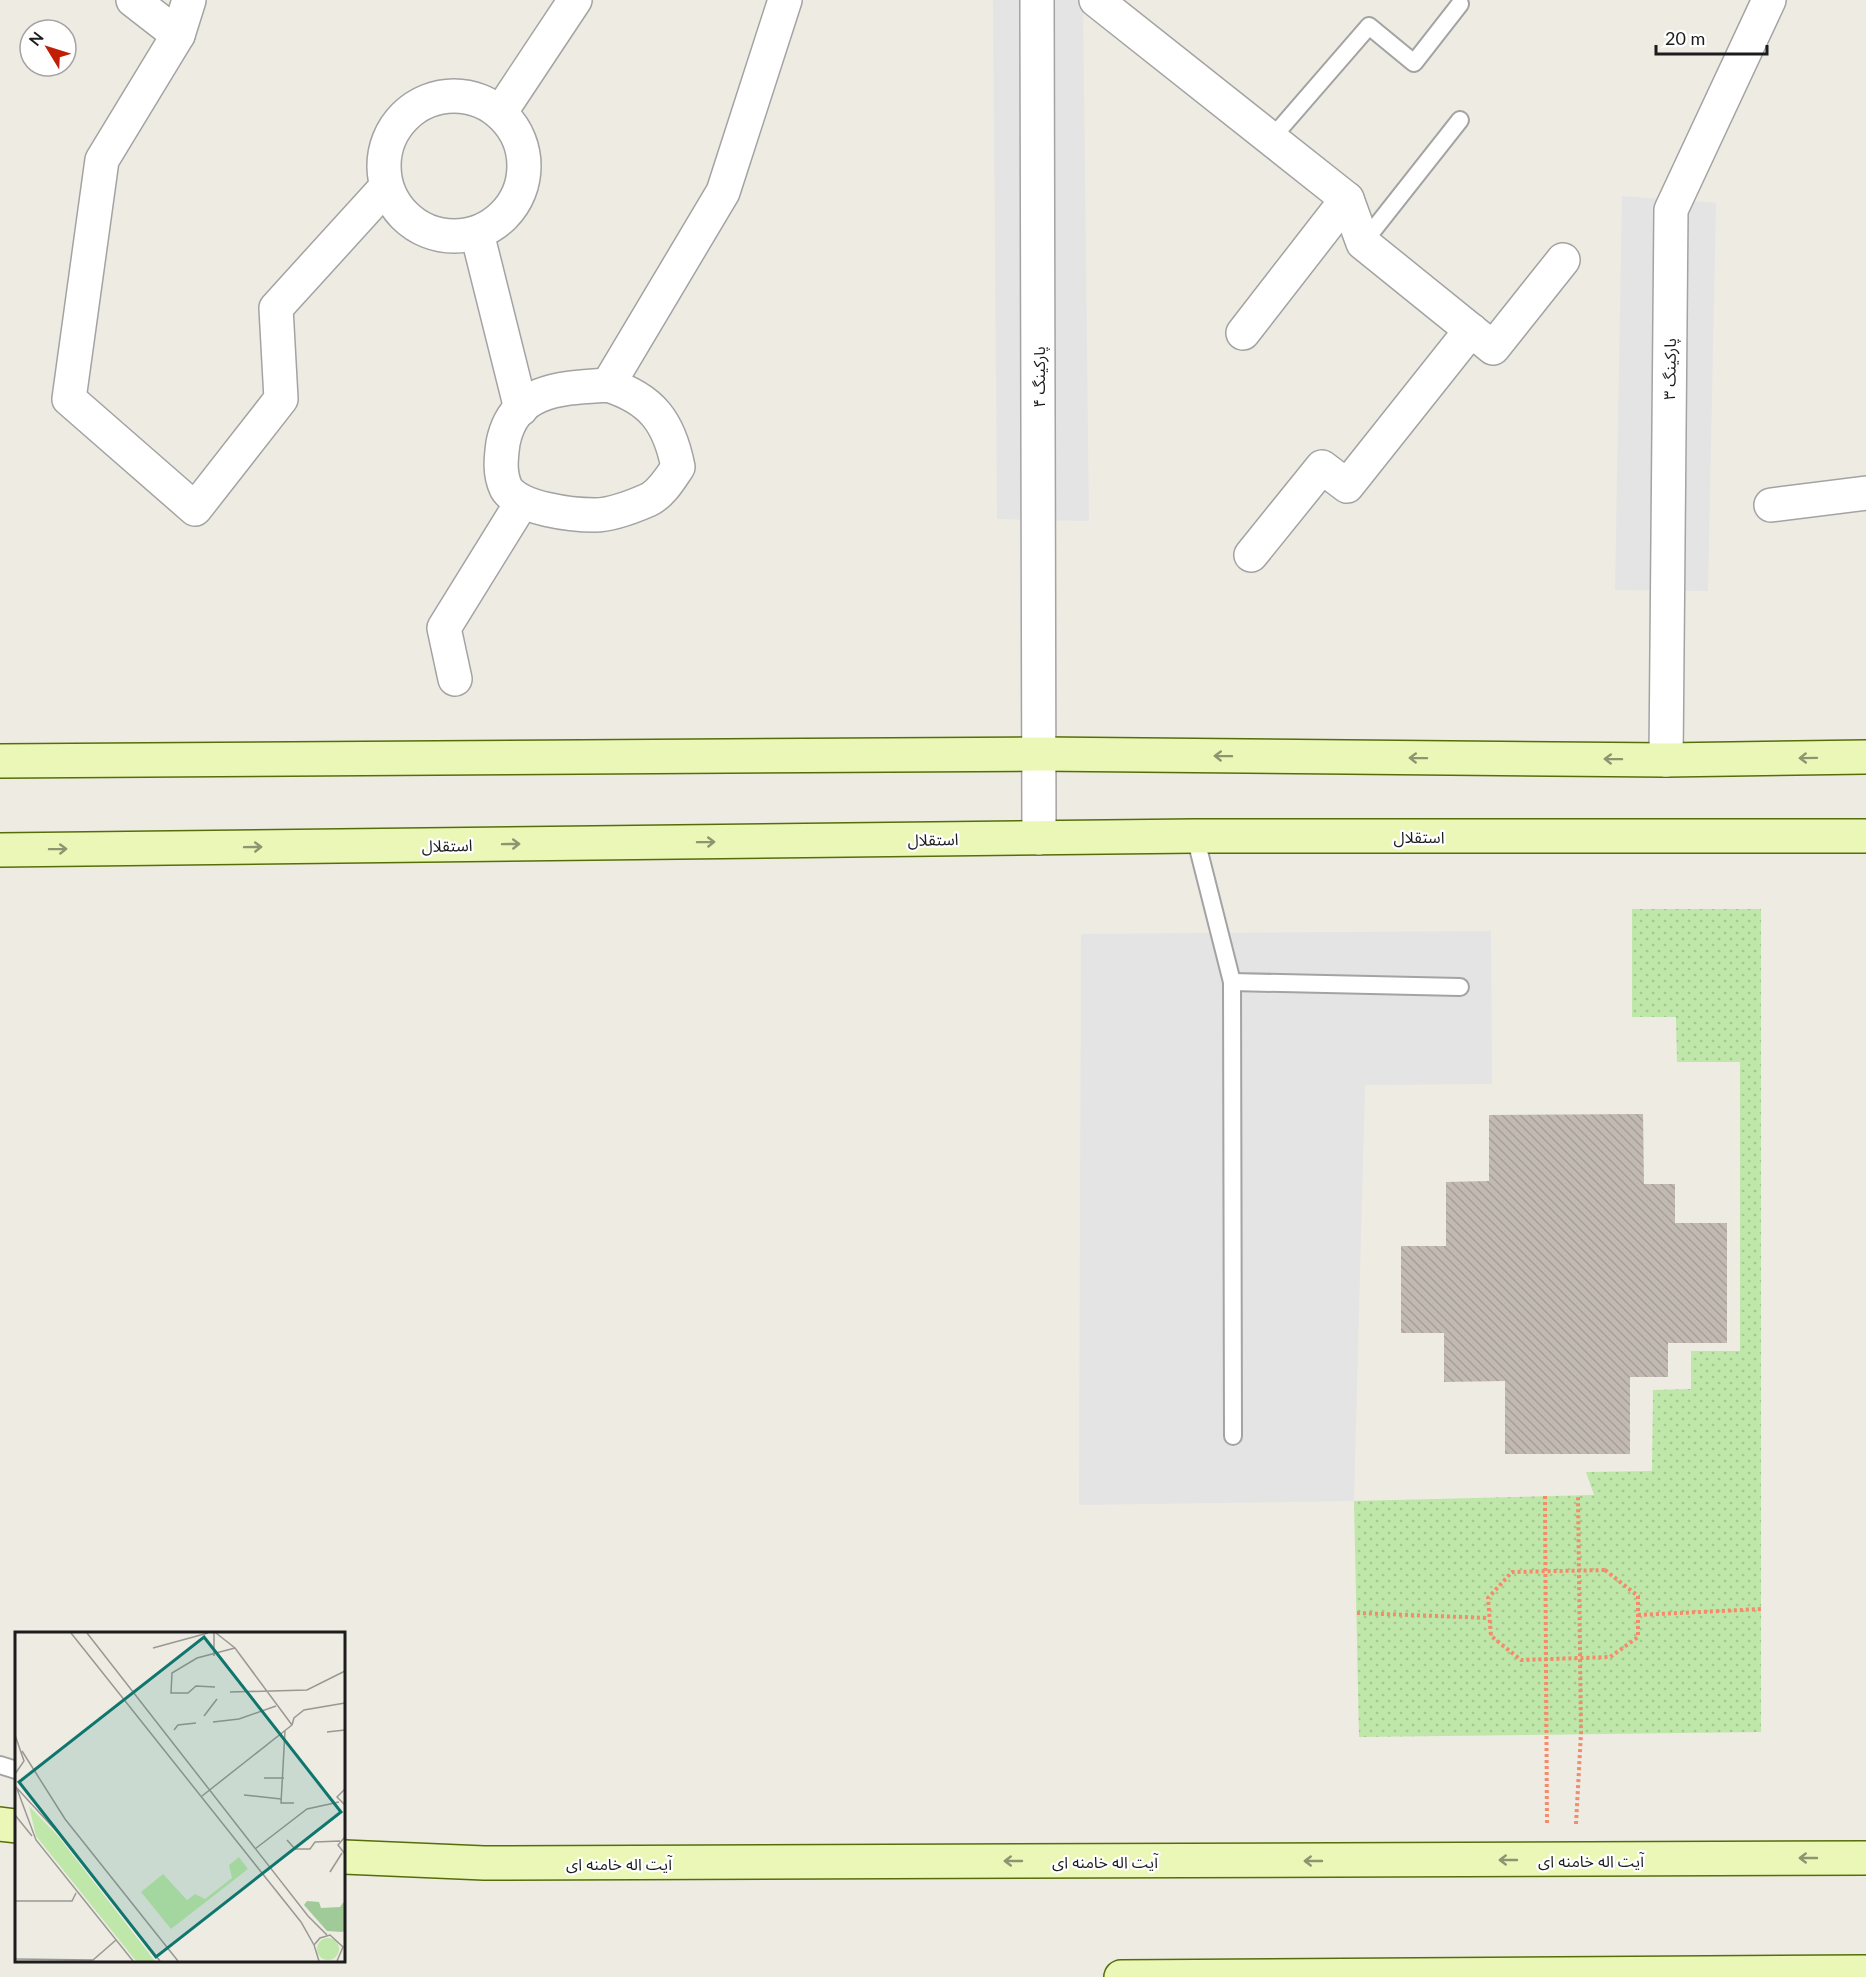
<svg xmlns="http://www.w3.org/2000/svg" width="1866" height="1977" font-family="Lato,'Noto Sans Arabic',sans-serif">
  <style>
    .grass { fill: url(#grass-dots) }
    .parking { fill: #e4e4e4 }
    .building { fill: url(#building-back-hatch) }
    .lines { fill: none; stroke-linecap: round; stroke-linejoin: round }
    .lane-casing { stroke: #a3a3a3; stroke-width: 20 }
    .street-casing { stroke: #a3a3a3; stroke-width: 36 }
    .secondary-casing { stroke: #566e08; stroke-width: 36 }
    .path { stroke: #f58b6b; stroke-width: 4; stroke-dasharray: 3 3; stroke-linecap: butt }
    .lane { stroke: #fff; stroke-width: 16 }
    .street { stroke: #fff; stroke-width: 33 }
    .secondary { stroke: #ebf7b6; stroke-width: 33 }
    .oneway { stroke: #8e9471 }
    .labels { text-anchor: middle; dominant-baseline: central; stroke-width: 4.5; stroke-linejoin: round; paint-order: stroke }
    .street-label { font-size: 16px; fill: #1c1c1c; stroke: #fff }
    .inset-road { fill: none; stroke: #999893; stroke-width: 1.5 }
    .view { fill: #0f766e; fill-opacity: 0.15; stroke: #0f766e; stroke-width: 3 }
    .inset-edge { fill: none; stroke: #1c1c1c; stroke-width: 3 }
  </style>
  <defs>
    <pattern id="grass-dots" width="8" height="8" patternUnits="userSpaceOnUse" patternTransform="scale(1.5)"><rect width="8" height="8" fill="#bfe7a9"/><path d="M2 2h.1M6 6h.1" fill="none" stroke="#a4c691" stroke-width="1.8" stroke-linecap="round"/></pattern>
    <pattern id="building-back-hatch" width="6" height="6" patternUnits="userSpaceOnUse" patternTransform="scale(1.5)"><rect width="6" height="6" fill="#c2bab2"/><path d="M-1 5l2 2M0 0l6 6M5-1l2 2" fill="none" stroke="#a69f98"/></pattern>
  </defs>
  <rect width="100%" height="100%" fill="#edebe2"/>
  <path class="grass" d="M1632 909H1761V1732L1359 1737 1354 1501 1594 1495 1586 1472 1652 1471 1653 1390 1691 1389V1351H1740V1062H1677L1676 1017H1632Z"/>
  <g class="parking">
    <path d="M993 0H1083L1089 521 997 519Z"/>
    <path d="M1622 196 1716 203 1708 591 1615 590Z"/>
    <path d="M1491 931 1492 1084 1365 1085 1354 1501 1079 1505 1081 934Z"/>
  </g>
  <path class="building" d="M1643 1114 1644 1184H1675V1223H1727V1343H1668V1377H1630V1454H1505V1381L1444 1382V1333H1401V1246H1446V1182L1489 1181V1115Z"/>
  <g class="lines">
    <g class="lane-casing">
      <g id="lane">
        <path d="M1271 139 1369 26 1414 63 1460 4"/>
        <path d="M1363 243 1460 120"/>
        <path d="M1195 836 1232 982 1233 1436"/>
        <path d="M1232 982 1460 987"/>
        <path d="M0 1765 16 1770"/>
      </g>
    </g>
    <g class="street-casing">
      <g id="street">
        <path d="M133 0 178 35"/>
        <path d="M189 0 178 35 102 160 69 399 195 509 281 399 276 308 386 187"/>
        <path d="M1037 0 1039 838"/>
        <path d="M1096 0 1347 199 1363 243 1493 348 1563 260"/>
        <circle cx="454" cy="166" r="70"/>
        <path d="M500 113 575 0"/>
        <path d="M477 233 521 409"/>
        <path d="M1243 333 1347 199"/>
        <path d="M608 385C652 399 669 422 678 467 670 479 661 494 648 500 632 507 612 515 595 515 573 515 518 509 506 488 499 473 501 458 503 443 514 388 562 388 608 385Z"/>
        <path d="M608 385 723 192 785 0"/>
        <path d="M1771 505 1866 493"/>
        <path d="M1251 555 1322 467 1347 486 1471 330"/>
        <path d="M455 679 444 628 522 502"/>
        <path d="M1666 760 1671 210 1769 0"/>
      </g>
    </g>
    <g class="secondary-casing">
      <g id="secondary">
        <path d="M0 761 1039 754 1666 760 1866 757"/>
        <path d="M0 850 1195 836H1866"/>
        <path d="M0 1824 16 1826"/>
        <path d="M344 1857 484 1863 1866 1858"/>
        <path d="M1121 1977 1866 1972"/>
      </g>
    </g>
    <g class="path">
      <path d="M1545 1496 1547 1825"/>
      <path d="M1605 1570 1638 1596V1637L1610 1657 1521 1660 1491 1636 1488 1598 1512 1572Z"/>
      <path d="M1357 1613 1489 1618"/>
      <path d="M1638 1615 1761 1609"/>
      <path d="M1576 1824 1581 1733 1578 1495"/>
    </g>
    <use href="#lane" class="lane"/>
    <use href="#street" class="street"/>
    <use href="#secondary" class="secondary"/>
  </g>
  <defs><path id="oneway-shaft" d="M-6 0H5M1.5-3L5.5 0L1.5 3" fill="none" stroke-width="1.6" stroke-linecap="round" stroke-linejoin="round" transform="scale(1.5)"/></defs>
  <g class="oneway">
    <use href="#oneway-shaft" transform="translate(1223 756) rotate(-179)"/>
    <use href="#oneway-shaft" transform="translate(1418 758) rotate(-179)"/>
    <use href="#oneway-shaft" transform="translate(1808 758) rotate(179)"/>
    <use href="#oneway-shaft" transform="translate(1613 759) rotate(-179)"/>
    <use href="#oneway-shaft" transform="translate(706 842) rotate(-1)"/>
    <use href="#oneway-shaft" transform="translate(511 844) rotate(-1)"/>
    <use href="#oneway-shaft" transform="translate(253 847) rotate(-1)"/>
    <use href="#oneway-shaft" transform="translate(58 849) rotate(-1)"/>
    <use href="#oneway-shaft" transform="translate(1808 1858) rotate(180)"/>
    <use href="#oneway-shaft" transform="translate(1508 1860) rotate(180)"/>
    <use href="#oneway-shaft" transform="translate(1013 1861) rotate(180)"/>
    <use href="#oneway-shaft" transform="translate(1313 1861) rotate(180)"/>
  </g>
  <g class="labels">
    <g class="street-label">
      <text transform="translate(1669 369) rotate(-89)">پارکینگ ۳</text>
      <text transform="translate(1038 377) rotate(-90)">پارکینگ ۴</text>
      <text x="1419" y="836">استقلال</text>
      <text transform="translate(933 839) rotate(-1)">استقلال</text>
      <text transform="translate(447 845) rotate(-1)">استقلال</text>
      <text x="1591" y="1860">آیت اله خامنه ای</text>
      <text x="1105" y="1861">آیت اله خامنه ای</text>
      <text x="619" y="1863">آیت اله خامنه ای</text>
    </g>
  </g>
  <g transform="translate(15 1632)">
    <rect width="330" height="330" fill="#edebe2"/>
    <path d="M14 174 43 204 140 329H121L21 204ZM224 225 233 237 156 297 126 260 148 242 172 268 180 262 190 267 217 246 214 233ZM302 317a11 11 0 1 1 22 0a11 11 0 1 1-22 0Z" fill="#bfe7a9"/>
    <path d="M330 268V299L326 300 312 299 289 273 292 269 304 270 306 276 325 275Z" fill="#a0cb98"/>
    <path class="inset-road" d="M56 1 286 290 299 313M72 1 293 284 312 303M201 1 220 16 277 93M138 16 193 1M199 24V1M200 55 181 54 173 61H156L157 41 182 26 220 16M215 60 292 58 330 39M189 84 202 67M198 90 224 87 261 74M277 93 279 86 289 78 330 71M159 98 163 93 181 91M270 99 266 171H279M312 100 330 98M0 103 9 129 0 142M7 119 50 187 163 329M249 146H269M0 154 44 202 145 329M2 157 21 208 118 329M330 157 322 165 330 173M229 163 266 167M187 164 277 93M0 183 17 204M330 205 323 213 330 222M272 208 280 217H295L300 210 325 209M240 217 292 177 324 170M315 240 327 221M0 269H57L61 261M0 327 78 328 101 308M304 329 299 313 305 306 315 303 328 315 322 329"/>
    <path class="view" d="M189 5 326 180 141 325 4 150Z"/>
    <rect width="330" height="330" class="inset-edge"/>
  </g>
  <g transform="translate(48 48) rotate(308)"><circle r="28" fill="#ffffff" stroke="#a4a4a4" stroke-width="1.5"/>
  <path d="M0-4.5L10 22L0 15L-10 22Z" fill="#c21e06"/>
  <text y="-9" font-size="16" font-weight="bold" text-anchor="middle" fill="#1c1c1c">N</text>
  </g>
  <path d="M1656 45v9h111v-9" fill="none" stroke="#1c1c1c" stroke-width="3"/>
  <text x="1665" y="45" font-size="18" fill="#1c1c1c" stroke="#ffffff" stroke-width="4.5" paint-order="stroke">20 m</text>
</svg>
